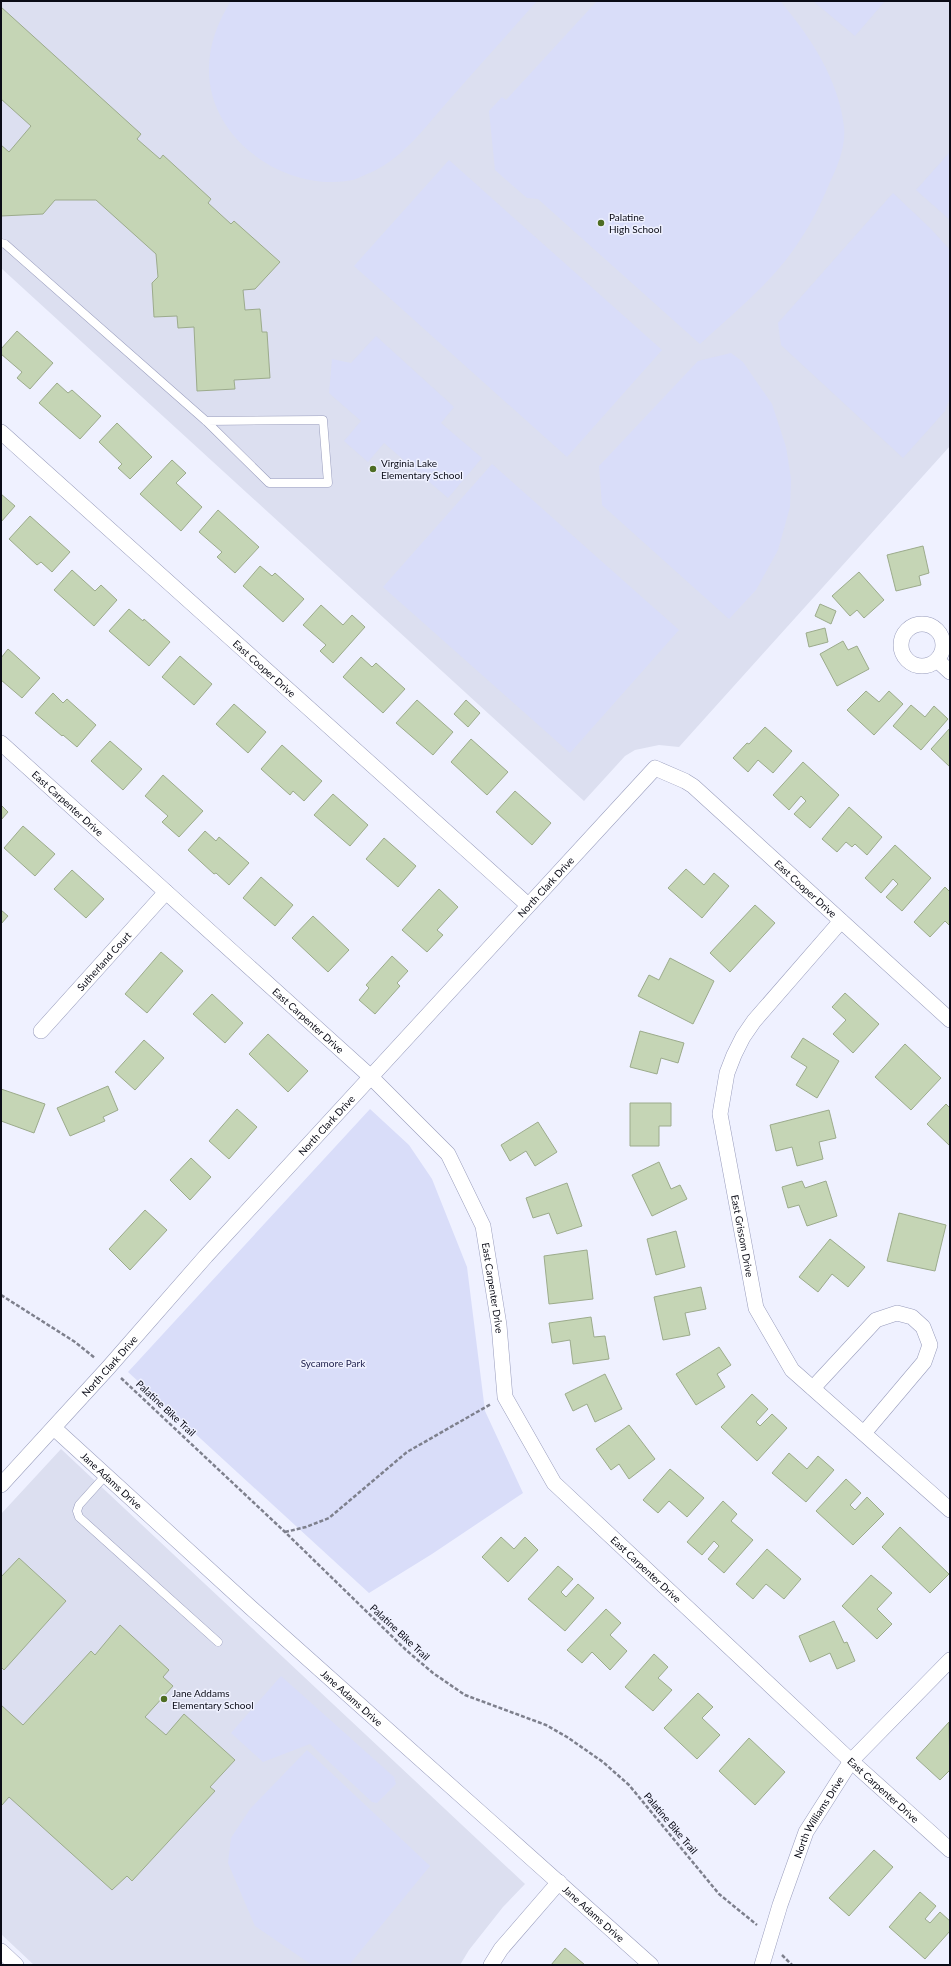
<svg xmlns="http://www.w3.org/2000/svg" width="951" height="1966" font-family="Lato,sans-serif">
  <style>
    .built { fill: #dcdff0 }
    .green { fill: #d9ddf9 }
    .building { fill: #c5d5b5; stroke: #9cab8c }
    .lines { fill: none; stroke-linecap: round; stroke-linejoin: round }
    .lane-casing { stroke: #999dbd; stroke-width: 9 }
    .street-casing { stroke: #999dbd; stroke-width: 16 }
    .path { stroke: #7e808d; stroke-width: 2.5; stroke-dasharray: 4 2; stroke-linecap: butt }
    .lane { stroke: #fff; stroke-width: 8 }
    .street { stroke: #fff; stroke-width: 15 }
    .poi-dot { fill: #4e6d23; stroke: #eff1ff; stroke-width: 1.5 }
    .labels { text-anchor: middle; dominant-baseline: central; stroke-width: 3; stroke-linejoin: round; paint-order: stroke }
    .poi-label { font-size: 10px; fill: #0a0b16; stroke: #eff1ff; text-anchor: start }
    .street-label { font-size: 10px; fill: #0a0b16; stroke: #eff1ff }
    .park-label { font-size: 10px; fill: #22234f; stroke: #eff1ff }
  </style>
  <rect width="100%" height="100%" fill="#eff1ff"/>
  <g class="built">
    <path d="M1 1H950V446L679 747 659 745 635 750 625 756 584 801 1 268Z"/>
    <path d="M61 1449 525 1884 503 1907 469 1950 460 1965H34L1 1934V1514Z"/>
  </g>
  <g class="green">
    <path d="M231 1H537C508 34 478 67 449 100 426 126 404 157 372 172 366 174 359 178 353 180 286 193 208 140 209 69 209 45 218 21 231 1Z"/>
    <path d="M597 1H780C810 36 839 80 844 127 846 145 838 166 830 182 820 206 809 228 794 249 769 285 732 314 700 344L538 199 527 198 495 170 489 111 502 97 506 100Z"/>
    <path d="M813 1H885L855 36Z"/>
    <path d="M950 152V220L916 190Z"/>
    <path d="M449 160 662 350 567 457 354 266Z"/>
    <path d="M893 193 931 229 950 250V398L945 411 903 458 781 345 778 323Z"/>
    <path d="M376 336 454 407 441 423 482 458 448 498 384 443 368 462 344 441 361 421 329 393 332 359 351 363Z"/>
    <path d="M731 353 743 362 772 404 786 447 791 479 790 507 778 550 756 590 729 619 602 505 599 466 698 361Z"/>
    <path d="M492 464 679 630 570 753 383 587Z"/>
    <path d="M370 1109 409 1145 432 1179 467 1267 485 1411 523 1493 432 1554 369 1593 128 1372Z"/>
    <path d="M281 1676 394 1777 396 1784 377 1803 372 1802 310 1744 263 1762 231 1733Z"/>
    <path d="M307 1750 430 1866 349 1965H312L255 1926 228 1863 231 1838 250 1809Z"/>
  </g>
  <g class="building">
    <path d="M1 7 141 134 137 139 160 159 163 155 211 199 208 203 231 224 234 221 280 262 255 289 243 290 245 310 260 309 262 332H267L270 378 234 380 235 389 197 391 194 327 178 328 177 316 154 317 152 283 158 277 156 254 96 200H55L43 214 1 216V145L9 152 31 126 1 99Z"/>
    <path d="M17 331 53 363 30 389 17 378 22 372 1 354V349Z"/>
    <path d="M57 383 68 393 72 390 101 416 80 439 39 403Z"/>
    <path d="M117 423 152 457 130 479 118 468 122 464 99 442Z"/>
    <path d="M172 460 186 473 176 483 202 507 181 531 140 494Z"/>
    <path d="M1 494 15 506 1 522Z"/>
    <path d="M218 510 259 547 235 573 217 557 222 552 199 532Z"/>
    <path d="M30 516 70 552 52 572 41 562 37 565 9 539Z"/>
    <path d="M923 546 929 573 919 576 921 585 896 591 887 555Z"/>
    <path d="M260 566 272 576 275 573 304 599 283 622 243 586Z"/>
    <path d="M72 570 95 591 101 585 117 600 94 626 54 590Z"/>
    <path d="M859 572 884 600 864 618 857 610 850 616 832 596Z"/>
    <path d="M820 604 836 611 831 624 815 616Z"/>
    <path d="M321 605 343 625 352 615 365 627 333 663 320 651 326 645 303 625Z"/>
    <path d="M129 609 143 621 144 619 170 642 149 666 109 631Z"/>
    <path d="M825 628 828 642 809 647 806 633Z"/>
    <path d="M843 641 848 650 857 646 869 669 837 686 820 654Z"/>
    <path d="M8 649 40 678 22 698 1 680V658Z"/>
    <path d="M180 656 212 684 194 705 162 677Z"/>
    <path d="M361 657 372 667 376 663 405 689 383 713 343 677Z"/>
    <path d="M866 691 879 702 889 691 903 704 874 735 847 710Z"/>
    <path d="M53 693 63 703 67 699 96 725 77 747 63 735 62 736 35 713Z"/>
    <path d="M417 700 453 732 433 755 396 723Z"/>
    <path d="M466 700 480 713 468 727 454 714Z"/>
    <path d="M234 704 266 732 248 753 216 724Z"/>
    <path d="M911 705 925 717 934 706 948 719 921 750 893 726Z"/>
    <path d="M765 727 792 751 773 773 758 760 748 772 733 758 747 743 749 744Z"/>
    <path d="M950 728V767L931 749Z"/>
    <path d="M471 739 508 772 487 795 451 762Z"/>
    <path d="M110 741 142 769 123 790 91 761Z"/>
    <path d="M282 745 322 781 304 801 293 791 290 795 261 769Z"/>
    <path d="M803 762 839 795 810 828 794 814 806 801 801 796 789 810 773 795Z"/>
    <path d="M163 775 203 811 179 837 162 822 168 816 145 796Z"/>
    <path d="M515 791 551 823 532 845 496 812Z"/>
    <path d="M333 794 368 825 350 846 314 815Z"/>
    <path d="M1 805 8 812 1 820Z"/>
    <path d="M849 807 882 837 867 855 855 844 852 847 846 842 837 852 822 839Z"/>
    <path d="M23 826 55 854 35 876 4 848Z"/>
    <path d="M205 831 216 841 219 837 249 863 229 885 216 873 214 874 188 850Z"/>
    <path d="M384 838 416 866 398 887 366 859Z"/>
    <path d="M895 845 931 878 902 911 886 897 898 884 893 879 881 893 865 878Z"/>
    <path d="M686 869 704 885 714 873 729 886 702 918 668 888Z"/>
    <path d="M72 870 104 899 86 918 54 889Z"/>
    <path d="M261 877 293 905 275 926 243 898Z"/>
    <path d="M945 887 950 892V926L945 921 930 937 914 922Z"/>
    <path d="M439 889 458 907 437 930 443 935 427 952 402 930Z"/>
    <path d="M755 905 775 923 730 972 710 953Z"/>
    <path d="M1 910 8 916 1 924Z"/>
    <path d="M313 916 349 950 328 972 292 938Z"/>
    <path d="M161 952 183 971 147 1013 125 994Z"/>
    <path d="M392 956 408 971 397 983 400 986 375 1014 359 1000 369 988 366 985Z"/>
    <path d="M670 958 714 981 693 1024 638 996 649 975 659 980Z"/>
    <path d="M845 993 879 1024 853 1053 833 1034 846 1020 832 1007Z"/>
    <path d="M212 994 243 1023 225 1043 193 1014Z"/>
    <path d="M640 1031 684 1043 678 1063 661 1058 657 1074 630 1067Z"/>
    <path d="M268 1034 308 1071 288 1092 249 1054Z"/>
    <path d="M803 1038 839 1061 817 1098 796 1085 807 1067 791 1057Z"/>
    <path d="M144 1040 164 1058 135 1090 115 1072Z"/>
    <path d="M905 1044 941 1078 911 1110 875 1077Z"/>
    <path d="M108 1086 118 1110 103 1117 105 1121 70 1136 57 1108Z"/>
    <path d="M1 1089 45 1104 34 1133 1 1121Z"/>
    <path d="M630 1103H671V1126H659V1146H630Z"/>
    <path d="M946 1104 950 1108V1146L927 1124Z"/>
    <path d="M237 1109 257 1127 229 1159 209 1141Z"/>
    <path d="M829 1110 836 1138 819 1142 823 1159 797 1166 792 1147 776 1151 770 1125Z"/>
    <path d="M538 1122 557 1152 535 1166 526 1151 510 1161 501 1145Z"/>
    <path d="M191 1158 211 1177 190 1200 170 1180Z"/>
    <path d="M659 1162 671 1189 680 1185 687 1199 652 1216 632 1175Z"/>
    <path d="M802 1181 805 1188 826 1181 837 1216 807 1226 799 1205 788 1208 782 1187Z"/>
    <path d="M567 1183 582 1226 557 1234 549 1213 533 1218 526 1198Z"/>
    <path d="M145 1210 167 1230 130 1270 109 1249Z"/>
    <path d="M899 1213 946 1225 935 1271 887 1261Z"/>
    <path d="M676 1231 685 1267 656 1275 647 1239Z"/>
    <path d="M830 1239 865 1267 848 1287 832 1274 818 1292 799 1277Z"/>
    <path d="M587 1250 593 1299 549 1304 544 1256Z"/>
    <path d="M701 1287 706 1309 685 1313 690 1335 663 1340 654 1297Z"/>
    <path d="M591 1317 594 1337 605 1336 609 1359 573 1364 570 1340 552 1343 549 1323Z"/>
    <path d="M719 1347 731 1365 717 1374 725 1387 696 1405 676 1374Z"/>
    <path d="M605 1374 622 1409 595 1422 587 1404 573 1411 565 1394Z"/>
    <path d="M752 1394 768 1409 756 1422 760 1426 772 1414 787 1428 757 1461 721 1427Z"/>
    <path d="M629 1425 655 1459 629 1479 619 1464 611 1470 596 1449Z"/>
    <path d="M789 1453 807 1469 818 1456 834 1470 806 1502 772 1473Z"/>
    <path d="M670 1469 704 1498 687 1517 669 1501 658 1513 643 1500Z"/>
    <path d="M846 1479 861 1493 850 1505 855 1510 867 1497 884 1514 853 1545 816 1511Z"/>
    <path d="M723 1501 737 1514 731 1521 753 1540 724 1573 708 1559 719 1546 714 1541 702 1555 687 1542Z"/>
    <path d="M900 1527 949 1574 930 1593 882 1547Z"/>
    <path d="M501 1537 514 1549 525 1537 538 1550 508 1582 482 1557Z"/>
    <path d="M767 1549 801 1579 784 1599 766 1584 753 1599 736 1584Z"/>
    <path d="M19 1558 66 1601 4 1670 1 1667V1577Z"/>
    <path d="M558 1566 573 1579 561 1592 566 1597 578 1584 594 1598 565 1631 528 1599Z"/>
    <path d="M871 1575 892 1593 877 1609 892 1624 877 1639 842 1606Z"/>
    <path d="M606 1609 621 1623 610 1635 627 1651 610 1670 592 1652 582 1663 567 1650Z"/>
    <path d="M834 1621 844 1643 847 1642 855 1661 837 1669 830 1653 810 1662 799 1636Z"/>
    <path d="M120 1625 169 1670 163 1677 173 1686 145 1717 166 1735 184 1714 235 1760 210 1787 215 1791 132 1881 127 1876 112 1890 9 1797 2 1805 1 1804V1705L23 1725 91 1651 95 1655Z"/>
    <path d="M654 1654 668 1667 658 1678 672 1690 653 1711 625 1687Z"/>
    <path d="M698 1693 713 1707 702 1718 720 1735 697 1759 664 1728Z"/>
    <path d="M949 1722 950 1770 940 1780 916 1758Z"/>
    <path d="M749 1738 785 1772 755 1805 719 1771Z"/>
    <path d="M874 1850 893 1867 849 1916 829 1898Z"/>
    <path d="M920 1892 936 1906 925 1919 930 1923 940 1912 950 1921V1931L925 1959 889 1927Z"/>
    <path d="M565 1948 585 1965H551Z"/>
  </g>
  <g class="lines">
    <g class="lane-casing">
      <g id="lane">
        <path d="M1 243 5 244 206 421 269 483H328L323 420 206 421"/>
        <path d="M106 1475 79 1505 77 1511 79 1517 218 1642"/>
      </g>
    </g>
    <g class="street-casing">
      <g id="street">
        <path id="s1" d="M1 432 528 905"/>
        <circle cx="922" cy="645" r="21"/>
        <path d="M937 660 950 672"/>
        <path id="s2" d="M1 743 371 1077 448 1154 483 1226 499 1325 505 1397 554 1483 851 1761 950 1850"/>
        <path id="s3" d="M841 921 754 1021 743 1037 734 1055 727 1073 720 1114 756 1308 792 1370 950 1510"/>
        <path id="s4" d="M41 1031 166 892"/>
        <path d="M813 1388 876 1320 897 1313 912 1317 923 1327 930 1345 924 1362 864 1433"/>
        <path id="s5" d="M54 1428 250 1607 651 1965"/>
        <path id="s6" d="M1 1485 108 1368 206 1256 655 768 685 781 693 786 950 1020"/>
        <path d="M1 1951 16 1965"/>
        <path d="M491 1965 501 1949 559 1882"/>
        <path id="s7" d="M762 1965 780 1905 806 1832 851 1761 950 1660"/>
      </g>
    </g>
    <g class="path">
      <path d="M1 1295 75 1342 95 1358"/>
      <path d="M121 1378 285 1532 406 1650 433 1673 465 1695 546 1725 567 1737 603 1762 629 1785 719 1894 757 1925"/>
      <path d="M285 1532 306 1527 329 1518 407 1452 491 1404"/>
      <path d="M782 1955 792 1965"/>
    </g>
    <use href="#lane" class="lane"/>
    <use href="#street" class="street"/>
  </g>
  <g class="poi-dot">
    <circle cx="601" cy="223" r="4"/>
    <circle cx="373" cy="469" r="4"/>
    <circle cx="164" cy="1699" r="4"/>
  </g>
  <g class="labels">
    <g class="poi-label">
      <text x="609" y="217">Palatine<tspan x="609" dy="12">High School</tspan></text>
      <text x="381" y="463">Virginia Lake<tspan x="381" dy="12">Elementary School</tspan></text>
      <text x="172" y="1693">Jane Addams<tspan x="172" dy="12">Elementary School</tspan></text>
    </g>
    <g class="street-label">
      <text stroke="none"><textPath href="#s1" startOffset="354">East Cooper Drive</textPath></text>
      <text stroke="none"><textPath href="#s2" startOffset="90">East Carpenter Drive</textPath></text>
      <text stroke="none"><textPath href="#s6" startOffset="809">North Clark Drive</textPath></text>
      <text stroke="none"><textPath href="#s6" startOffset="1165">East Cooper Drive</textPath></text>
      <text stroke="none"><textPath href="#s4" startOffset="94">Sutherland Court</textPath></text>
      <text stroke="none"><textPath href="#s2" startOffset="414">East Carpenter Drive</textPath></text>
      <text stroke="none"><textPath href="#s6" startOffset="485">North Clark Drive</textPath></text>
      <text stroke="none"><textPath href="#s3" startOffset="357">East Grissom Drive</textPath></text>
      <text stroke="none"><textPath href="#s2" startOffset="750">East Carpenter Drive</textPath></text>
      <text stroke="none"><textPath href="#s6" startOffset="161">North Clark Drive</textPath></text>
      <text transform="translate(166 1408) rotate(43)">Palatine Bike Trail</text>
      <text stroke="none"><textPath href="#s5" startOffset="78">Jane Adams Drive</textPath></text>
      <text stroke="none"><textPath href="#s2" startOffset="1085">East Carpenter Drive</textPath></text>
      <text transform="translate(400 1632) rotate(43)">Palatine Bike Trail</text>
      <text stroke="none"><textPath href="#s5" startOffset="402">Jane Adams Drive</textPath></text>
      <text stroke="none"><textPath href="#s2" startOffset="1409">East Carpenter Drive</textPath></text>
      <text stroke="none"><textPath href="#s7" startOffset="159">North Williams Drive</textPath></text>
      <text transform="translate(671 1823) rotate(50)">Palatine Bike Trail</text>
      <text stroke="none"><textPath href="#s5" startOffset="726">Jane Adams Drive</textPath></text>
    </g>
    <g class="park-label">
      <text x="333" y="1363">Sycamore Park</text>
    </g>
  </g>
  <rect width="951" height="1966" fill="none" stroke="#0a0b16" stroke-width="4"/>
</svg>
